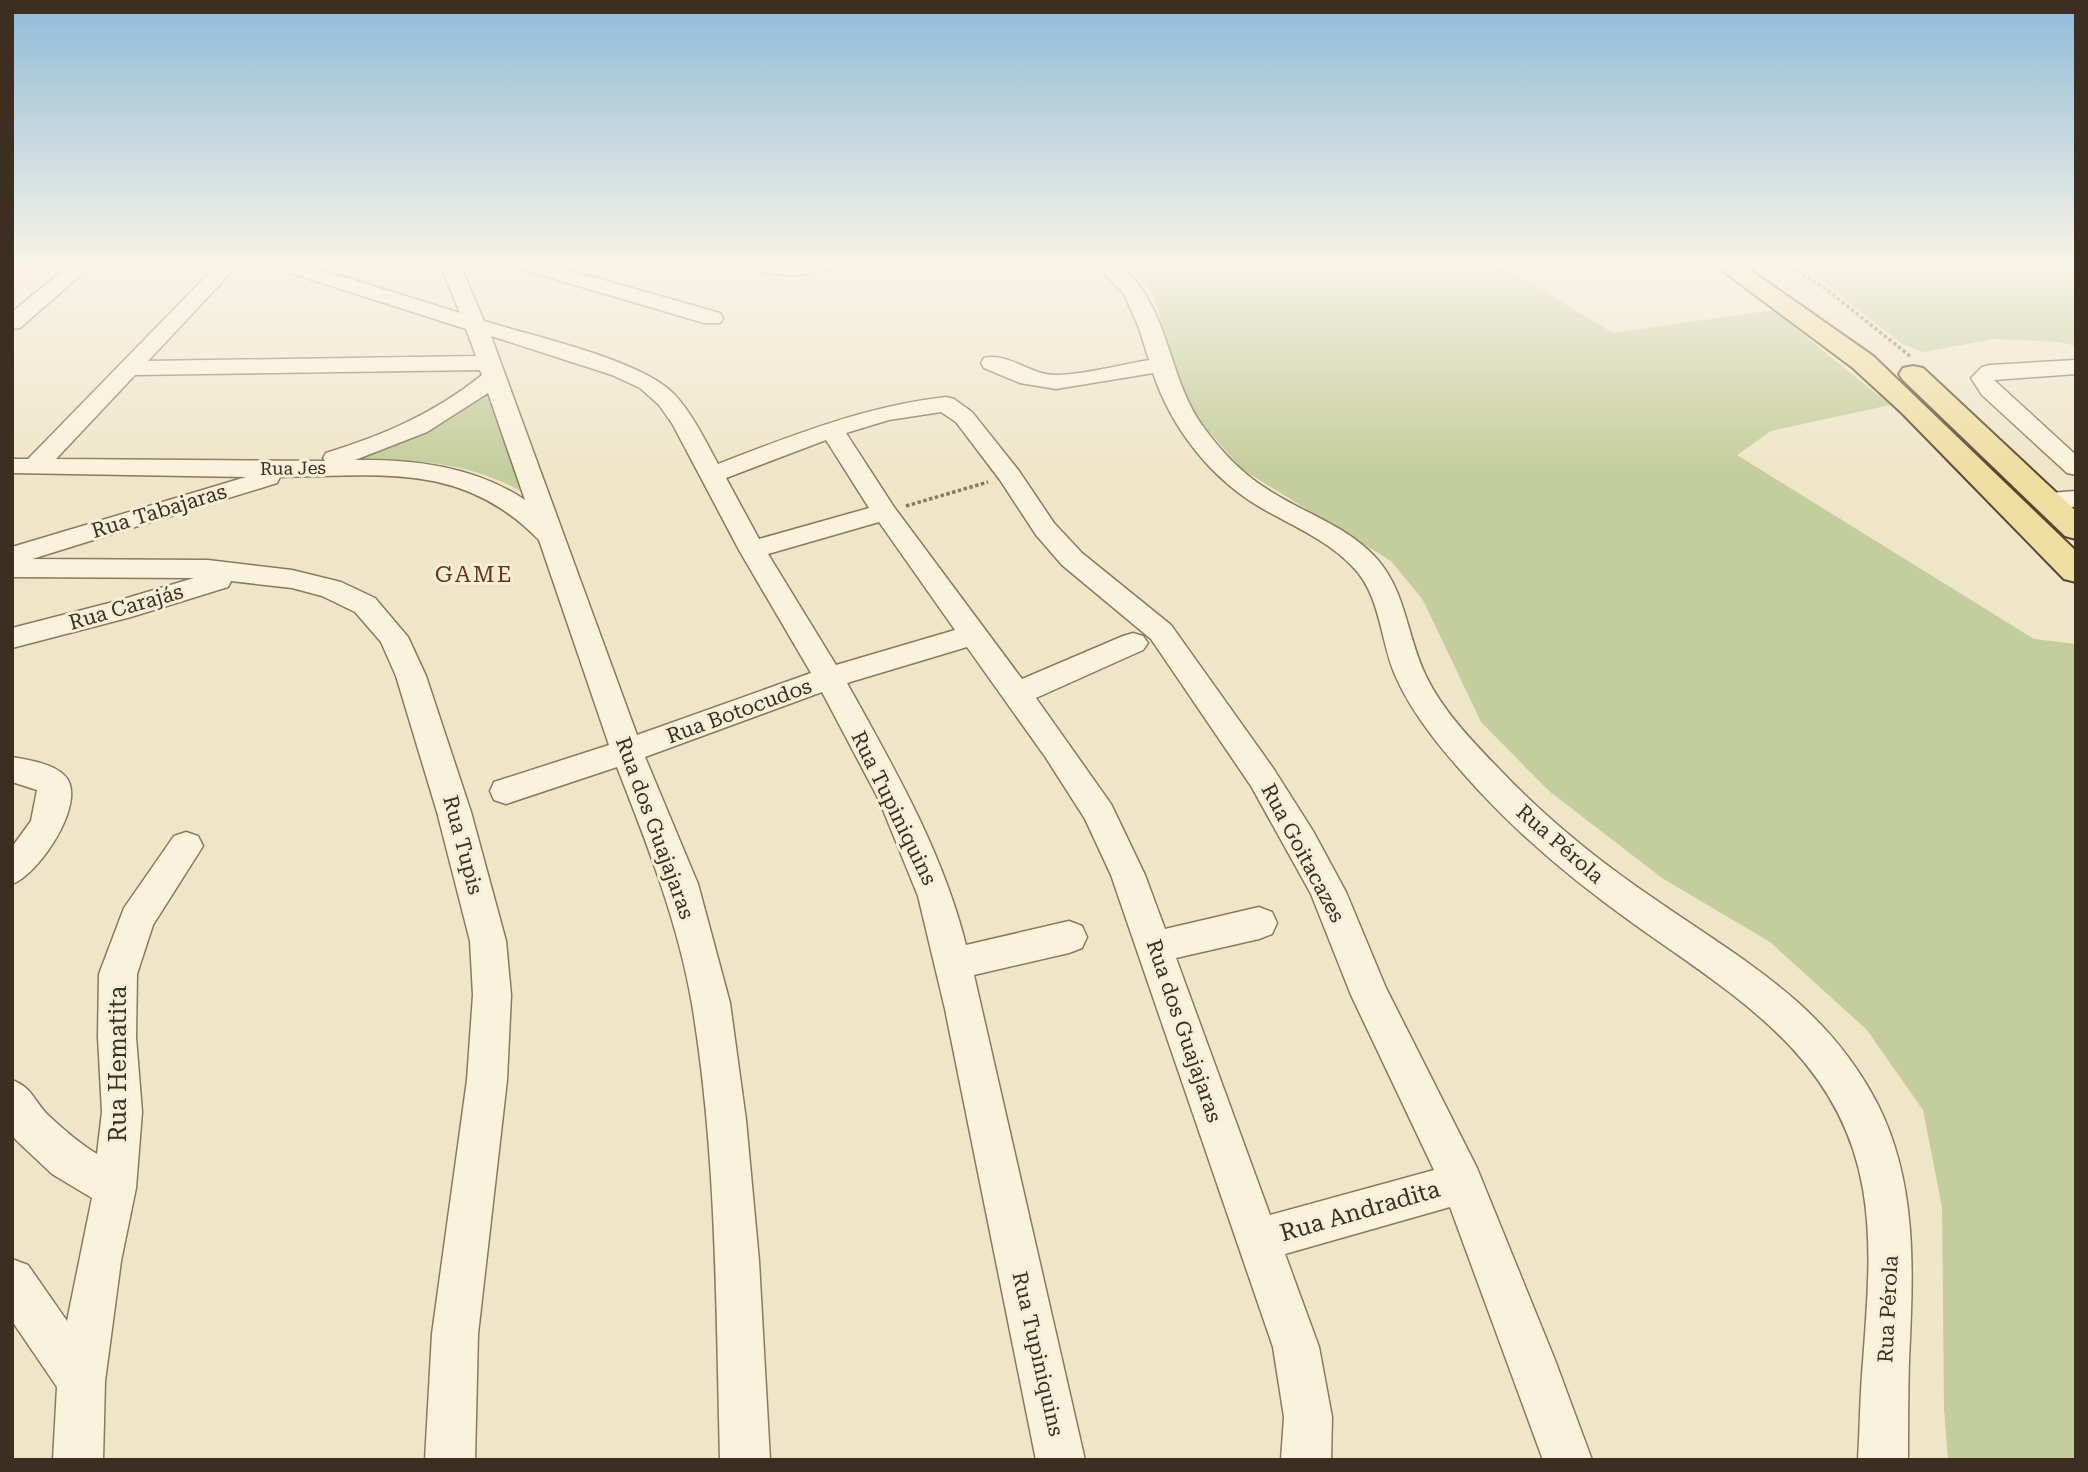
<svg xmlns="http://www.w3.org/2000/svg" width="2088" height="1472" font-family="'Roboto Serif',serif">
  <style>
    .green { fill: #c4cd9c }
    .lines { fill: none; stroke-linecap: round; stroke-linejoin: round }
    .minor-casing { stroke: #8b795d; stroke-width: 3 }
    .major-casing { stroke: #594631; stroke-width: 4 }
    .path { stroke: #8b795d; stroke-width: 3.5; stroke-dasharray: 3.5 2.5; stroke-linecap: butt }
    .minor { fill: #f9f2dc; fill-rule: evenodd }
    .major { fill: #f0dda2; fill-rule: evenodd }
    .labels { text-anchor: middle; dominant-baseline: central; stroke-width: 6; stroke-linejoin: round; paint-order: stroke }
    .far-street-label { font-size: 18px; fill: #3c2f21; stroke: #f6efd8 }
    .street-label { font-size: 21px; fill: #3c2f21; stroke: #f6efd8 }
    .neighbourhood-label { font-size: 23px; letter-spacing: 2px; fill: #683420; stroke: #f6efd8 }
    .near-street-label { font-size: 24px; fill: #3c2f21; stroke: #f6efd8 }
  </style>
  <rect width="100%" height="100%" fill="#efe6c9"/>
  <g class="green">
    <path d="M1129 265H1495L1524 279 1613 333 1773 310 1890 405 1771 431 1737 455 2034 639 2076 644V1460H1948L1944 1408 1942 1207 1923 1110 1867 1030 1770 942 1662 878 1549 791 1481 722 1423 600 1391 561 1243 470 1196 417 1181 395 1153 293Z"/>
    <path d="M1793 265H2076V346L2059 342 1995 339 1923 352 1902 344 1825 284Z"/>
    <path d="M485 391 523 492C461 458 403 459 334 460 387 444 446 434 485 391Z"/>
  </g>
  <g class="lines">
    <g class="minor-casing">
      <g id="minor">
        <path d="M70 265H92L20 328 12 329V312Z"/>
        <path d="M217 265H238L148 361 476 356 466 329 278 269 275 265H306L460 313 440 265H460L484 321C533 336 643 360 675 395 693 415 705 440 718 464 793 435 866 406 946 397L954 399 972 412 1019 471 1054 523 1082 553 1171 625 1273 768 1313 831 1346 892 1386 988 1477 1168 1555 1360 1592 1460H1543L1450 1207 1285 1254 1319 1347 1332 1417 1331 1460H1281L1284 1417 1273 1347 1111 875 1085 819 1046 758 967 647 847 683C894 768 942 850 966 945L1069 921 1082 926 1087 937 1082 948 1069 953 974 975 1085 1460H1036L945 1009 918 896 879 800 822 692 645 757 698 884 730 1003 746 1120 759 1261 770 1460H720C716 1308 717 1154 692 1004 678 922 647 844 617 767L506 804 494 800 490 791 494 782 609 745 539 540C462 461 380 476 280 477L277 483 32 559 208 560 292 570 341 582 375 598 408 637 426 676 471 812 506 941 511 995 507 1080 478 1334 475 1460H425L432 1334 467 1080 473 995 470 941 437 812 396 676 381 642 355 612 322 596 292 588 231 581 228 587 131 617 12 648V628L117 601 194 578 12 577V547L246 477 12 473V459H28ZM491 336 612 375 640 388 659 405 673 425 739 550 811 673 637 735ZM480 370 482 375C435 413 384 435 326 453L323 458 325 461 56 459 135 375ZM488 393 525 500C474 466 414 459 355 460L427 432ZM941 412 956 422 1000 480 1036 535 1062 565 1151 639 1251 786 1311 894 1351 995 1434 1170 1270 1215 1176 958 1259 939 1272 934 1277 923 1272 912 1259 907 1165 929 1145 875 1111 804 1036 698 1143 650 1148 643 1143 636 1133 633 1123 636 1022 679 894 507 846 433 889 420ZM826 440 869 508 759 539 726 478ZM879 522 955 630 836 665 768 554Z"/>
        <path d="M518 265H550L720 313 723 318 720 323H704L521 269Z"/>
        <path d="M744 265H835L832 269C801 277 778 277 747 269Z"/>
        <path d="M1096 265H1119C1169 303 1167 376 1202 425 1220 450 1241 473 1267 489 1303 513 1348 526 1377 559 1407 593 1407 639 1427 678 1444 713 1476 745 1503 773 1549 821 1601 863 1656 900 1744 961 1827 1005 1878 1105 1918 1185 1913 1273 1909 1360 1908 1393 1908 1427 1908 1460H1858C1860 1427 1860 1395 1863 1362 1867 1305 1873 1246 1863 1189 1840 1056 1735 996 1634 924 1579 885 1527 842 1481 793 1449 758 1414 719 1395 675 1380 640 1381 595 1352 566 1328 541 1295 527 1265 510 1213 481 1172 430 1153 373L1056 389 1020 383 984 368 981 363 984 358C1008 352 1032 376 1057 375 1087 374 1119 365 1149 360L1139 328 1124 294Z"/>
        <path d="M2076 360V374L1994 380 2076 455V475L2067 473 1982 395 1971 378 1982 367 1990 365Z"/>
        <path d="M2076 491V507L2035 506 2031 500 2035 494Z"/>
        <path d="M12 757C28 760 52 763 64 775 90 799 39 875 12 884V847L31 821 37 790 12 782Z"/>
        <path d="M186 832 198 836 203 846 153 925 137 974 136 1037 142 1112 136 1188 121 1261 105 1381 103 1460H53L57 1387 12 1321V1259L28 1265 67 1321 92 1198 52 1174 17 1141 12 1135V1080C33 1088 33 1100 48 1115 63 1129 79 1143 97 1154L102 1112 98 1037 99 974 124 908 174 836Z"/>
      </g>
    </g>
    <g class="major-casing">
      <g id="major">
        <path d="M1715 265H1743L1873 356 2076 551V582L2064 579 1902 413 1853 368Z"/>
        <path d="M1913 366 1923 368 2076 511V539L2065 536 1903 380 1899 374 1903 368Z"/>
      </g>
    </g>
    <g class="path">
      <path d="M1787 265 1826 289 1910 356"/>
      <path d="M906 506 988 482"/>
    </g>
    <use href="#minor" class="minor"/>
    <use href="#major" class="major"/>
  </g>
  <linearGradient id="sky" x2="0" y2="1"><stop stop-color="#8fbad7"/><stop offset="0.56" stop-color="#f8f4e7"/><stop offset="1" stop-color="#f8f4e7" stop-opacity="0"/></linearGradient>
  <rect width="2088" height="471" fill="url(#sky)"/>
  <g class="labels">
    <g class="far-street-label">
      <text transform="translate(293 468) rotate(-1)">Rua Jes</text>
    </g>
    <g class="street-label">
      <text transform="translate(159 511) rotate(-17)">Rua Tabajaras</text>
      <text transform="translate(126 607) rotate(-16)">Rua Carajás</text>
      <text transform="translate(739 711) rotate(-20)">Rua Botocudos</text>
      <text transform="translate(894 808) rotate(64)">Rua Tupiniquins</text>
      <text transform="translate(655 828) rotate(70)">Rua dos Guajajaras</text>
      <text transform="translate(1560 844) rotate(41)">Rua Pérola</text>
      <text transform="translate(463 845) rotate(75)">Rua Tupis</text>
      <text transform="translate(1303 853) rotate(62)">Rua Goitacazes</text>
      <text transform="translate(1184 1031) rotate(71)">Rua dos Guajajaras</text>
      <text transform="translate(1888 1309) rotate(-87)">Rua Pérola</text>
      <text transform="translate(1038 1354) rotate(77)">Rua Tupiniquins</text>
    </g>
    <g class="neighbourhood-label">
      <text x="474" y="574">GAME</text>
    </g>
    <g class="near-street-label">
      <text transform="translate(118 1064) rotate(-90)">Rua Hematita</text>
      <text transform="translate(1360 1211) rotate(-16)">Rua Andradita</text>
    </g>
  </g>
  <rect width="2088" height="1472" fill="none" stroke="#3c2f21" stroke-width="28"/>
</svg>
